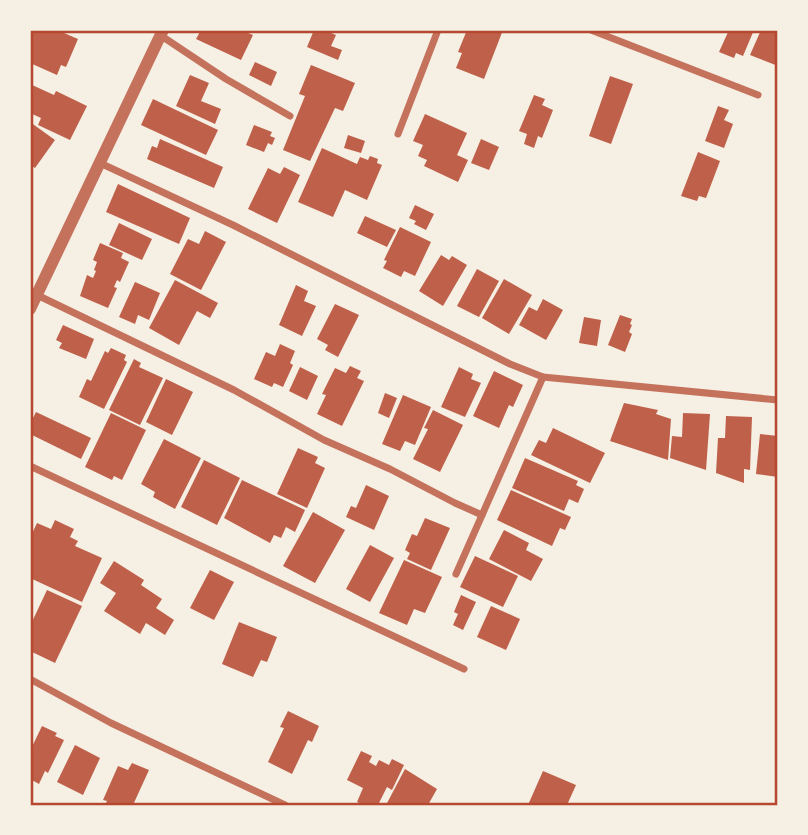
<svg xmlns="http://www.w3.org/2000/svg" width="808" height="835" font-family="Inter,sans-serif">
  <style>
    .building { fill: #bf614a }
    .lines { fill: none; stroke-linecap: round; stroke-linejoin: round }
    .minor { stroke: #c5725c; stroke-width: 7 }
    .tertiary { stroke: #c5725c; stroke-width: 12 }
    .neatline { fill: none; stroke: #b5482f; stroke-width: 2.5 }
  </style>
  <rect width="100%" height="100%" fill="#f6efe4"/>
  <g class="building">
    <path d="M30 30H57L78 39 66 67 61 65 57 75 30 63Z"/>
    <path d="M201 30H231L238 33 241 30 253 35 241 60 196 39Z"/>
    <path d="M314 30H324L336 35 331 46 342 50 338 60 307 47Z"/>
    <path d="M467 30H503L484 79 456 68 462 53 458 52Z"/>
    <path d="M729 30H754L743 56 736 53 734 58 719 52Z"/>
    <path d="M761 30H778V66L750 55Z"/>
    <path d="M255 62 277 72 271 86 249 75Z"/>
    <path d="M311 65 355 83 343 111 335 108 310 161 283 150 305 96 299 94Z"/>
    <path d="M190 75 209 83 201 101 221 109 215 124 176 106Z"/>
    <path d="M610 76 633 84 611 144 589 136Z"/>
    <path d="M30 84 54 95 56 91 87 106 70 140 38 125 41 118 30 113Z"/>
    <path d="M534 95 545 99 542 105 553 110 542 138 538 136 534 148 524 144 527 134 519 131Z"/>
    <path d="M153 99 218 130 206 155 141 125Z"/>
    <path d="M718 106 729 110 724 120 733 124 724 148 705 141Z"/>
    <path d="M425 114 467 133 457 155 468 160 458 182 424 166 427 160 418 156 423 145 413 141Z"/>
    <path d="M30 122 55 140 35 168 30 165Z"/>
    <path d="M254 125 272 132 270 136 275 138 272 145 268 143 264 152 246 145Z"/>
    <path d="M348 135 365 141 361 153 344 148Z"/>
    <path d="M160 139 223 167 214 188 147 159 152 146 157 148Z"/>
    <path d="M481 139 499 147 489 170 471 163Z"/>
    <path d="M322 148 357 164 360 157 368 160 370 156 378 159 377 163 382 165 367 200 345 190 333 217 298 202Z"/>
    <path d="M698 152 720 161 706 198 699 196 697 201 681 196Z"/>
    <path d="M284 167 300 175 277 223 248 209 268 168 280 174Z"/>
    <path d="M118 184 190 218 179 244 106 212Z"/>
    <path d="M415 205 434 214 426 230 414 224 416 221 409 218Z"/>
    <path d="M365 216 396 230 387 247 357 233Z"/>
    <path d="M119 223 152 239 142 260 109 245Z"/>
    <path d="M400 227 431 242 415 276 404 271 401 277 383 268 387 261 384 260Z"/>
    <path d="M205 231 226 242 201 290 170 274 188 239 199 244Z"/>
    <path d="M100 243 123 253 121 258 129 262 120 282 117 280 114 287 117 288 108 308 80 296 87 275 93 278 96 271 94 270 97 262 93 260Z"/>
    <path d="M441 255 449 260 452 256 467 265 443 306 419 291Z"/>
    <path d="M477 269 499 281 479 317 457 306Z"/>
    <path d="M504 279 532 295 509 334 482 318Z"/>
    <path d="M175 280 218 303 210 318 197 311 179 345 149 328Z"/>
    <path d="M135 282 160 293 149 320 138 315 135 324 119 317Z"/>
    <path d="M296 285 308 291 304 301 316 306 302 336 279 325Z"/>
    <path d="M543 299 563 310 546 340 519 325 529 307 537 311Z"/>
    <path d="M335 304 359 315 338 357 325 350 328 345 317 339Z"/>
    <path d="M620 315 632 319 630 324 632 325 629 332 632 334 625 352 608 345Z"/>
    <path d="M584 317 601 320 597 346 579 343Z"/>
    <path d="M63 325 94 339 86 359 59 348 62 343 56 340Z"/>
    <path d="M280 344 295 351 290 363 293 365 283 387 274 383 272 387 254 379 266 352 275 356Z"/>
    <path d="M111 348 126 355 124 360 127 362 104 409 79 397 87 379 91 381 105 351 108 353Z"/>
    <path d="M134 359 141 363 139 367 163 378 140 425 109 410Z"/>
    <path d="M350 366 361 371 357 378 364 381 342 426 317 414 326 395 322 394 335 368 346 373Z"/>
    <path d="M300 367 318 376 307 400 289 391Z"/>
    <path d="M459 367 473 374 471 379 481 383 465 417 441 407Z"/>
    <path d="M494 371 523 385 513 407 509 405 499 428 473 416Z"/>
    <path d="M166 379 193 392 172 435 146 422Z"/>
    <path d="M385 393 397 398 389 418 378 413Z"/>
    <path d="M403 395 431 407 415 445 405 441 400 451 382 444Z"/>
    <path d="M624 403 658 410 656 414 671 419 668 460 610 441Z"/>
    <path d="M433 410 463 425 440 472 413 459 428 429 424 428Z"/>
    <path d="M36 412 91 438 81 459 30 434V424Z"/>
    <path d="M111 413 146 430 122 480 114 476 112 480 85 467Z"/>
    <path d="M683 413 710 414 706 470 670 458 672 436 682 437Z"/>
    <path d="M726 416 752 417 750 470 744 469V483L716 473 718 438H725Z"/>
    <path d="M553 428 605 453 590 483 531 455 539 440 546 443Z"/>
    <path d="M760 434 778 436V477L756 474Z"/>
    <path d="M164 439 201 458 175 509 153 497 155 492 141 484Z"/>
    <path d="M298 448 318 457 315 463 325 468 307 508 277 494Z"/>
    <path d="M525 458 578 481 576 485 584 489 578 503 569 499 564 511 512 488Z"/>
    <path d="M204 460 240 478 217 525 181 507Z"/>
    <path d="M242 480 305 510 295 532 286 527 281 538 274 535 270 543 224 518Z"/>
    <path d="M366 485 389 496 374 530 346 517 351 506 356 508Z"/>
    <path d="M511 490 571 517 565 530 560 528 552 546 497 520Z"/>
    <path d="M313 512 345 530 315 583 283 566Z"/>
    <path d="M425 518 450 528 431 570 407 559 410 553 405 550 412 534 417 536Z"/>
    <path d="M55 520 74 529 70 537 78 541 75 546 102 558 82 602 30 578V538L37 523 51 529Z"/>
    <path d="M504 530 529 543 526 550 543 559 531 581 489 559Z"/>
    <path d="M370 545 394 558 370 602 346 589Z"/>
    <path d="M475 556 518 576 503 607 460 587Z"/>
    <path d="M404 560 442 577 425 613 414 609 407 625 379 613Z"/>
    <path d="M114 561 144 580 141 585 162 599 156 608 174 620 165 635 146 623 140 634 104 611 116 593 100 583Z"/>
    <path d="M210 570 234 582 214 620 190 608Z"/>
    <path d="M47 590 82 606 55 663 30 651 32 630 30 626Z"/>
    <path d="M461 595 476 602 463 630 453 625 458 614 454 612Z"/>
    <path d="M491 606 520 619 506 650 477 637Z"/>
    <path d="M239 622 277 637 267 662 261 660 253 677 222 664Z"/>
    <path d="M288 711 319 726 312 742 308 740 292 774 268 762 284 728 280 727Z"/>
    <path d="M42 726 57 733 55 736 64 740 48 773 45 771 39 784 30 779V751Z"/>
    <path d="M75 745 100 758 83 795 57 782Z"/>
    <path d="M361 751 372 756 369 762 376 766 379 760 389 765 392 759 404 765 392 790 387 787 378 805H364L357 802 363 788 347 780Z"/>
    <path d="M132 763 149 770 133 805H105L107 801 103 800 118 766 128 770Z"/>
    <path d="M405 769 437 789 428 805H386Z"/>
    <path d="M543 771 576 785 567 805H528Z"/>
  </g>
  <g class="lines">
    <g class="minor">
      <path d="M591 30 758 95"/>
      <path d="M160 35 226 79 290 116"/>
      <path d="M398 134 438 30"/>
      <path d="M100 163 233 225 510 364 543 377 778 400"/>
      <path d="M37 295 234 390 324 440 390 469 455 503 482 515"/>
      <path d="M30 466 464 669"/>
      <path d="M456 574 543 377"/>
      <path d="M30 679 111 723 285 805"/>
    </g>
    <path class="tertiary" d="M30 309 163 30"/>
  </g>
  <rect width="808" height="835" fill="none" stroke="#f6efe4" stroke-width="63"/>
  <rect x="32" y="32" width="744" height="772" class="neatline"/>
</svg>
